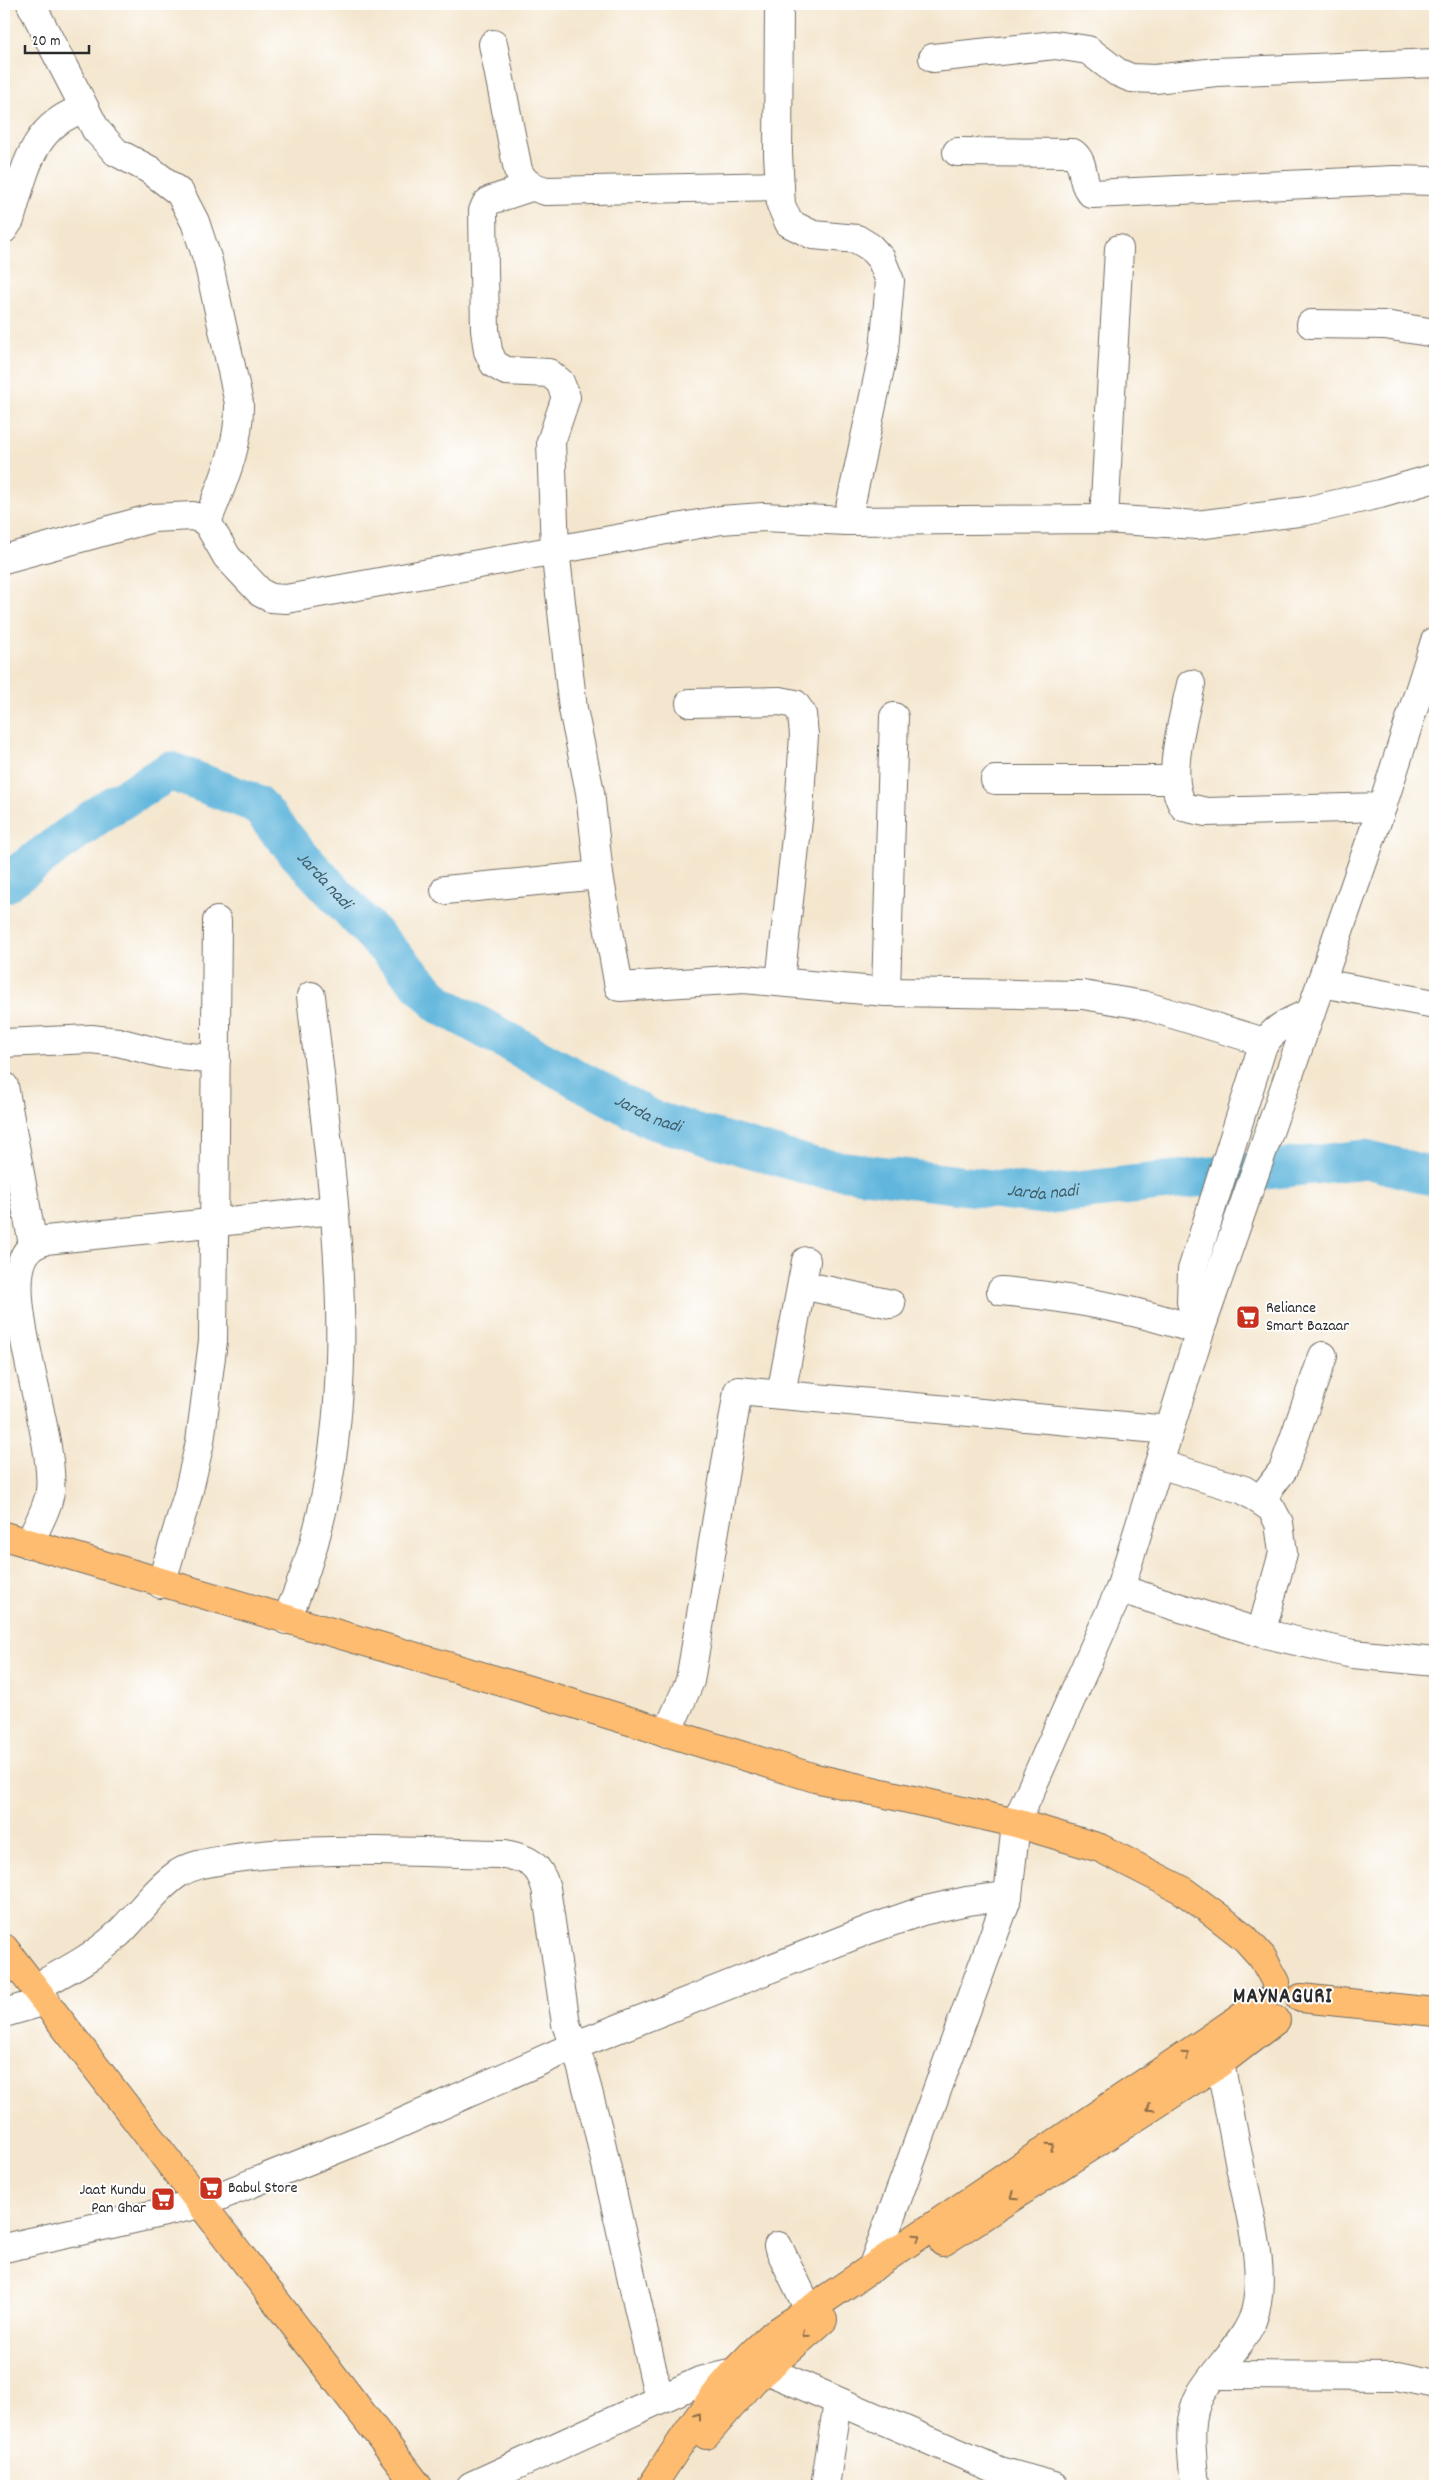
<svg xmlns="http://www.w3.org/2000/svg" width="1439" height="2490" font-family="Dekko,sans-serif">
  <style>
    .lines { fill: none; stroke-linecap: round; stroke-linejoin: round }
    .river { stroke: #60b6dc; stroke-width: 39 }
    .minor-casing { stroke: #716c64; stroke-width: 30 }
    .major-casing { stroke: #716c64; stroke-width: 30 }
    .minor { stroke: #fff; stroke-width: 28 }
    .major { stroke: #febc70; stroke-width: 28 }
    .oneway { stroke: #8a6c4a }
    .labels { text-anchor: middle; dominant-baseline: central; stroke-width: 4; stroke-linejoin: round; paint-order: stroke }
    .poi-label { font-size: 16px; fill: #2b2b2b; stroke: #fff; text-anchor: start }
    .water-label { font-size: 18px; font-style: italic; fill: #3e5c69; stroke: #fff }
    .district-label { font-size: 21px; font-weight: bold; letter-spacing: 1px; fill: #2b2b2b; stroke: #fff }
  </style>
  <rect width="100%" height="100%" fill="#fff"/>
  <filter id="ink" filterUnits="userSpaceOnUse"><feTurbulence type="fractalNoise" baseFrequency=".02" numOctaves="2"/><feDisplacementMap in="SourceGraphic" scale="10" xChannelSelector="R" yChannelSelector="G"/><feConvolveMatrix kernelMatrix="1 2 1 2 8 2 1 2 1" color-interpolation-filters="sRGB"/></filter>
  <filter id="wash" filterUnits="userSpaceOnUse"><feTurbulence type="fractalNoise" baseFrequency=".0096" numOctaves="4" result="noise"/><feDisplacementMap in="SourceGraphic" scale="20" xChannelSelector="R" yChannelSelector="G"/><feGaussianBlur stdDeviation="1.12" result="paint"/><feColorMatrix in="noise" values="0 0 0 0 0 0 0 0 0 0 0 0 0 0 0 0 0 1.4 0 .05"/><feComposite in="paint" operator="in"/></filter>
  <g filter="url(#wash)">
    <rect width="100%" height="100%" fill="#f4e6ce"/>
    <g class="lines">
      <path class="river" id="s1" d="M4 884 105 810 170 771 257 804 300 856 439 1004 653 1120 814 1167 1041 1195 1366 1159 1435 1177"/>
    </g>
  </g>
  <g filter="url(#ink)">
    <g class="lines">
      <g class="minor-casing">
        <g id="minor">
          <path d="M31 4 96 130 116 152 150 170 180 193 195 222 208 261 239 403C240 445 222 484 207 522"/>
          <path d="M779 4 778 154 781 205 789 223 813 235 857 239 870 247 881 259 890 281 884 350 847 521"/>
          <path d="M493 44 518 170C524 184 532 187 546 191L780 186"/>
          <path d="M933 58 1055 45 1088 50 1117 72 1131 78 1155 79 1216 72 1435 63"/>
          <path d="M957 152 1073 153C1087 164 1079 182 1092 194L1394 180 1435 181"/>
          <path d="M531 187 491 200 486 204 483 211 485 330 488 351 494 364 506 371 549 373 560 382 566 397 551 442 555 549 573 709 590 792 599 875 619 987 744 979 886 992 1083 995 1143 1005 1264 1042"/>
          <path d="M4 229 10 220C24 174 31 124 84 109"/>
          <path d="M1311 324 1385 325 1435 333"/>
          <path d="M1104 519 1119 249"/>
          <path d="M4 559 153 518 193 516 207 522 227 557 261 593 271 598 286 599 721 520 763 517 847 521 1104 519 1197 525 1306 511 1380 494 1435 478"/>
          <path d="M1191 684C1184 717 1164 779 1184 807L1206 812 1382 807"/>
          <path d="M690 703 780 701 795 704 802 714 804 735 799 811 780 981"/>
          <path d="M995 780H1174"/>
          <path d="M445 890 599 875"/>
          <path d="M1321 983 1435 1004"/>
          <path d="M886 992 894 717"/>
          <path d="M4 1043 91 1039 118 1042 164 1054 216 1060"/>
          <path d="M4 1086 33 1245"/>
          <path d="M802 1285 891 1304"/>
          <path d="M1001 1291C1070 1297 1135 1309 1200 1331"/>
          <path d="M1200 1331 1191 1302 1192 1270 1262 1048C1271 1029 1291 1020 1311 1013"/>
          <path d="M781 1394 806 1261"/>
          <path d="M1159 1464 1244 1490 1271 1508 1279 1523 1283 1553 1261 1633"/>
          <path d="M1260 1500 1283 1470 1323 1356"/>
          <path d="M29 1544C36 1528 48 1508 50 1491 56 1435 0 1297 25 1255 30 1246 37 1244 46 1240L334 1210"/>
          <path d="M161 1584 188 1494 200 1442 213 1341 217 921"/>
          <path d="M1120 1589 1261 1633 1353 1654 1435 1662"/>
          <path d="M286 1620C375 1424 333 1201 311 996"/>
          <path d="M667 1733 690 1681 738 1391 1169 1430"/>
          <path d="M35 1988C62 1973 92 1958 115 1937 137 1917 154 1890 179 1873 194 1864 212 1862 229 1859 320 1845 414 1853 505 1854 529 1859 539 1864 546 1888L566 2024 581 2065 598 2129 659 2399"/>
          <path d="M4 2013 46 2001"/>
          <path d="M778 2246 809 2310"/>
          <path d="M4 2248 200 2204 392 2127 574 2046 868 1930 922 1911 967 1901 1008 1896"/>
          <path d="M872 2268 1008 1896 1016 1823 1120 1589 1200 1331 1382 807 1435 641"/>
          <path d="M764 2369 1000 2471 1054 2486"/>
          <path d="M1214 2375 1398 2376 1435 2384"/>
          <path d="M471 2486 700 2381 731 2374"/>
          <path d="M825 2486 838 2402"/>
          <path d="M1195 2486C1193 2457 1185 2420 1201 2393 1216 2368 1240 2348 1252 2321 1269 2280 1250 2214 1241 2171 1234 2135 1227 2099 1220 2063"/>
        </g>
      </g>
      <g class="major-casing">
        <g id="major">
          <path d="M4 1536 529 1690 815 1778 1016 1823 1100 1848 1182 1890 1216 1915 1244 1937 1262 1957 1276 1982"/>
          <path d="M4 1948 418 2486"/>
          <path d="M1301 1998 1435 2012"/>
          <path d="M943 2242 1220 2063 1276 2020"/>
          <path d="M706 2435 754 2380 823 2320"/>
          <path d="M652 2486C687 2432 721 2379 771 2336L1262 2003"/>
        </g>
      </g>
      <use href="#minor" class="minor"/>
      <use href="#major" class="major"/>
    </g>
    <defs><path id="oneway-chevron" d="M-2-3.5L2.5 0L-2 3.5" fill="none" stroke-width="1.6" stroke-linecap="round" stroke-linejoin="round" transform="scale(1.25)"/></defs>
    <g class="oneway">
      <use href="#oneway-chevron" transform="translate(1186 2055) rotate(-34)"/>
      <use href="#oneway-chevron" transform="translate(1150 2108) rotate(147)"/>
      <use href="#oneway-chevron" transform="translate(1051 2146) rotate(-34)"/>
      <use href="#oneway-chevron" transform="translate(1014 2196) rotate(147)"/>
      <use href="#oneway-chevron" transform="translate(917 2237) rotate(-34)"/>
      <use href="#oneway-chevron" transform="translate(805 2334) rotate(141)"/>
      <use href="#oneway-chevron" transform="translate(698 2416) rotate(-54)"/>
    </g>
  </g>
  <defs>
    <g id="supermarket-square" transform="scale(1.25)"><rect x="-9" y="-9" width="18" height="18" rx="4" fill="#c8321e" stroke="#fff"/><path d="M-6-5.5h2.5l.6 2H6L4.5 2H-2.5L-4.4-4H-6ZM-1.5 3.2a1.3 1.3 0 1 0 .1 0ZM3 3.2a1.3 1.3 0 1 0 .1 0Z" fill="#fff"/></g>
  </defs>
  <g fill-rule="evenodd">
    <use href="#supermarket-square" x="1248" y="1317"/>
    <use href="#supermarket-square" x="211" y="2188"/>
    <use href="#supermarket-square" x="163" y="2199"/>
  </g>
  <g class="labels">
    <g class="poi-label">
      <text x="1266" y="1308">Reliance<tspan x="1266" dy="18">Smart Bazaar</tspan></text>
      <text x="228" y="2188">Babul Store</text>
      <text x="146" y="2190" text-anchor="end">Jaat Kundu<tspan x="146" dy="18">Pan Ghar</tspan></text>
    </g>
    <g class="water-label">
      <text stroke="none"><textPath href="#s1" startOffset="396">Jarda nadi</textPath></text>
      <text stroke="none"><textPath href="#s1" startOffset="801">Jarda nadi</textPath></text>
      <text stroke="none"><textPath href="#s1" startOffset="1206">Jarda nadi</textPath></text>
    </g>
    <g class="district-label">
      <text x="1283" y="1998">MAYNAGURI</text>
    </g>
  </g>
  <rect width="1439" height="2490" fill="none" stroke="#fff" stroke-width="20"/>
  <path d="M25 45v8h64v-8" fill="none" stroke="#2b2b2b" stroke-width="2.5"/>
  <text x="32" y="45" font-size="15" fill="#2b2b2b" stroke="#ffffff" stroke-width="4" paint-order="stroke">20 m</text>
</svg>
